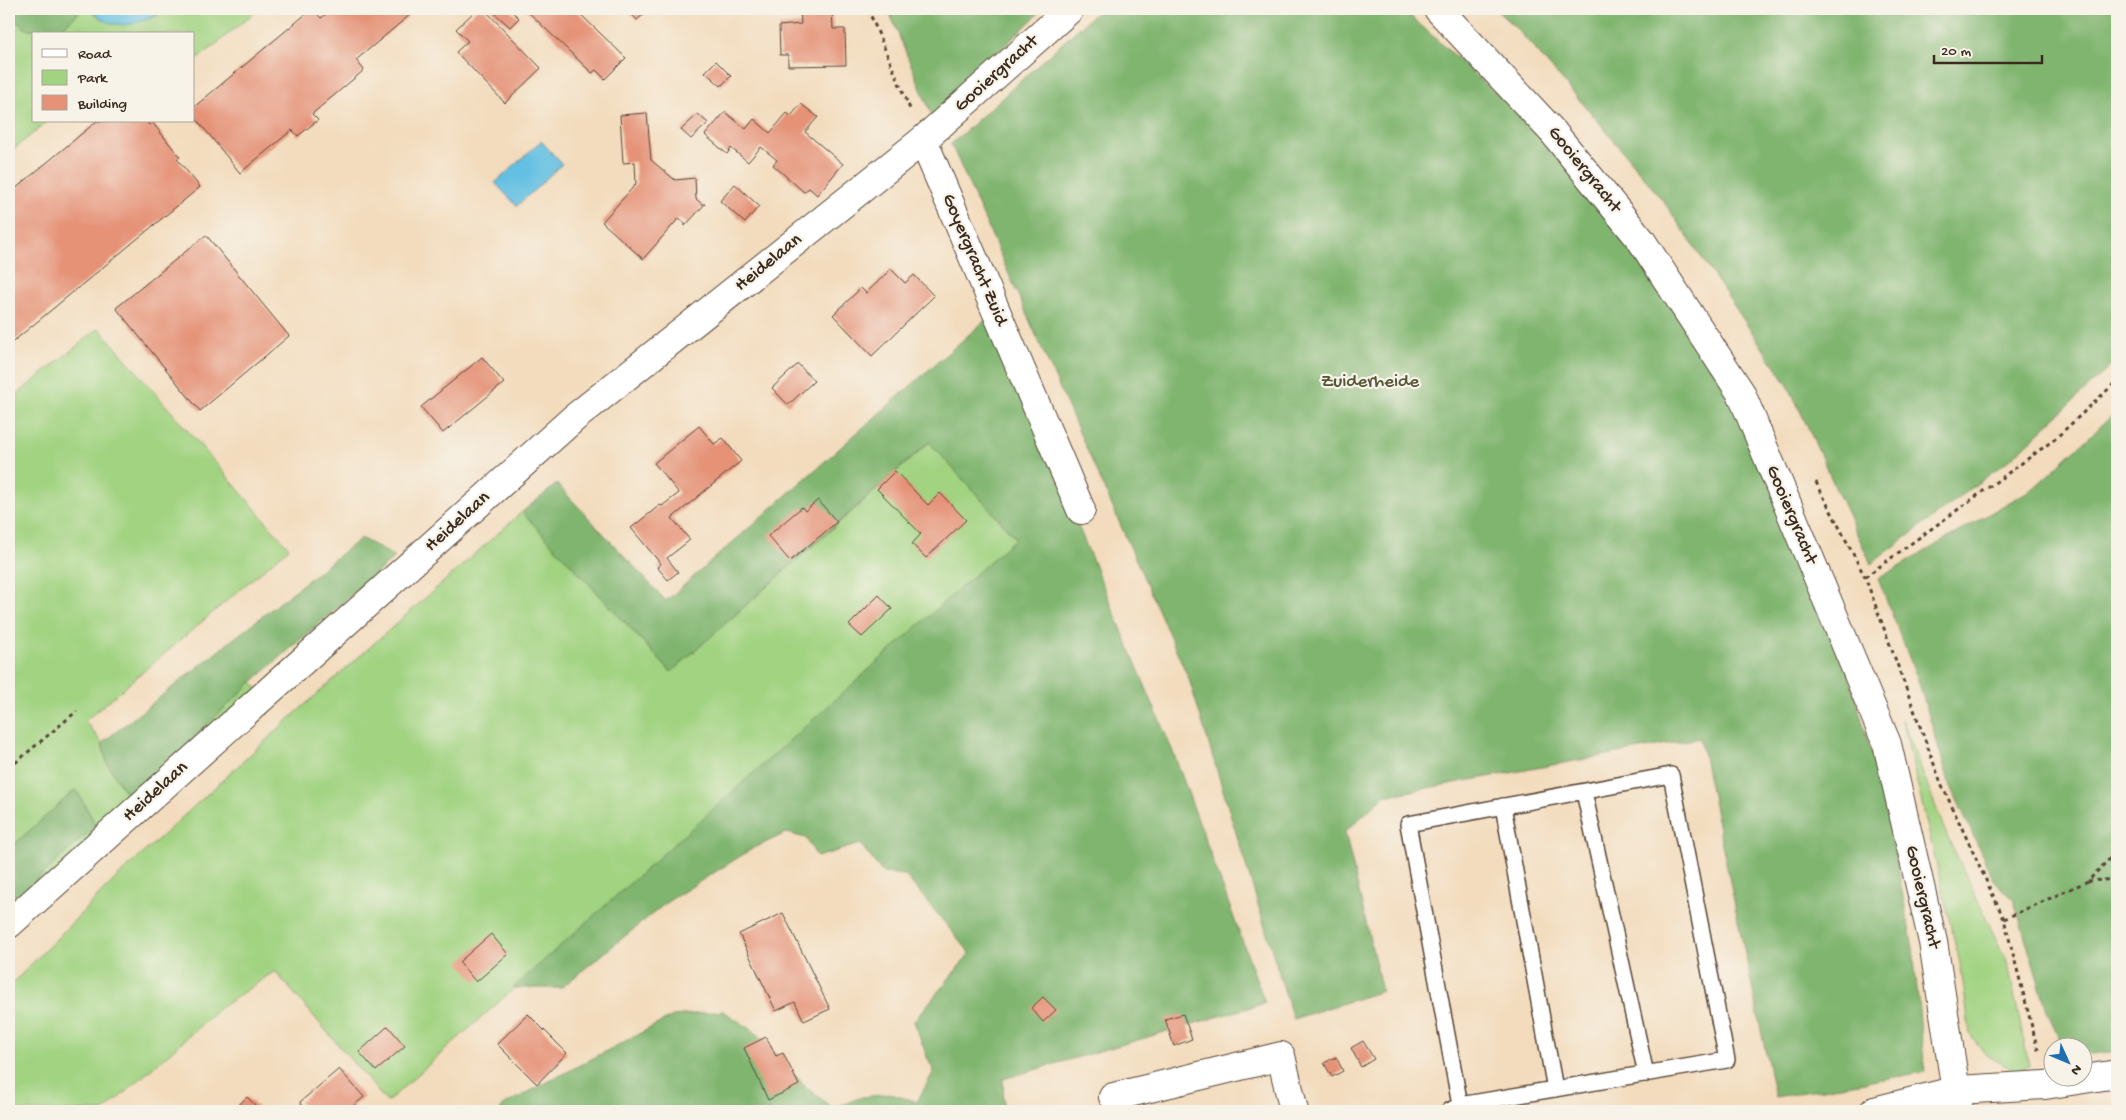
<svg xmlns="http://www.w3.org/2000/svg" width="2126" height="1120" font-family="'Gochi Hand',sans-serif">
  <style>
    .green { fill: #a1d381; stroke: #6e7e50 }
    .forest { fill: #80b56f; stroke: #5e7046 }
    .water { fill: #64c0e2; stroke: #507580 }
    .building { fill: #e59277 }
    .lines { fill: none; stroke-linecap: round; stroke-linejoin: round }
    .service-casing { stroke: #574536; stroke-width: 18 }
    .minor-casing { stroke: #574536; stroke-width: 30 }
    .motorway-casing { stroke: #574536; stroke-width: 30 }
    .path { stroke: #574536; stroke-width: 3; stroke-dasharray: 4 4; stroke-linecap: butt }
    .service { stroke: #fff; stroke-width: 15 }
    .minor { stroke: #fff; stroke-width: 28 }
    .motorway { stroke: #fff; stroke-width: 28 }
    .labels { text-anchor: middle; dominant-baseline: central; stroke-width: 4.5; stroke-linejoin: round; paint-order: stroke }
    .street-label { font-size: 19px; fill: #3b2a1e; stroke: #f7f3e8 }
    .park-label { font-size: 19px; fill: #545437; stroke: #f7f3e8 }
  </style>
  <rect width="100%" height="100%" fill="#f7f3e8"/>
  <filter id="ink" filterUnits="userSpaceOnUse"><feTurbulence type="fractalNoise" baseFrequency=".02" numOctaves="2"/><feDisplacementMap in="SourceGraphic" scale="10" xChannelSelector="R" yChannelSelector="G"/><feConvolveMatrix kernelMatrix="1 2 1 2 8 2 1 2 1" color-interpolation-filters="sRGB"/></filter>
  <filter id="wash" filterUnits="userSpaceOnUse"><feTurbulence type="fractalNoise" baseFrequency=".0096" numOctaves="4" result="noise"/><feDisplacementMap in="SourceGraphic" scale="20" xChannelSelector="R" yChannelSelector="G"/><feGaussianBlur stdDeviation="1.12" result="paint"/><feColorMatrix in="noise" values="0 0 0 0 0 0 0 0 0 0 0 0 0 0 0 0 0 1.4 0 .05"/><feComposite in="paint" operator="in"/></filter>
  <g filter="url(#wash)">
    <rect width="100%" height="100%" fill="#f3dcbd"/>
    <g class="green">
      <path d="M83 9H91L96 15 151 19 167 9H259L194 62V34H96L81 27 68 34H34V121H48L9 153V15L26 29 63 27Z"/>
      <path d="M99 328 289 548 85 721 102 743 107 763 129 798 252 682 263 695 9 929V905L96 825 76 790 9 849V401Z"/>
      <path d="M930 442 1016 539 387 1102 275 971 220 1008 104 1111H9V987L114 880 289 719 522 512 671 672Z"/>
      <path d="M1902 719 1947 836 2008 964 2029 1066 2016 1071 1986 1055 1970 1034 1961 968Z"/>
    </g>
    <g class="forest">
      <path d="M9 9H83L63 27 46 30 26 29 9 15Z"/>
      <path d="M888 9H1043L932 116Z"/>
      <path d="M1100 9H1403L1485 84 1558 145 1731 394 1845 661 1884 798 1913 948 1925 1072 1775 1097 1700 738 1384 796 1345 832 1382 991 1293 1019 1189 679 951 144Z"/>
      <path d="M1495 9H2117V354L2111 366 2014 456 1871 564 1789 387 1664 202 1598 121 1518 30Z"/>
      <path d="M990 316 1175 757 1265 1003 1003 1079 1004 1111H500L504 1105 673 1016 723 1011 756 1033 806 1087 833 1108 862 1097 891 1094 917 1102 934 1071 927 1057 914 1021 970 953 905 875 883 873 860 844 817 857 806 838 786 833 752 849 667 902 561 988H513L1016 538 929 442 671 672 522 512 557 484 666 601Z"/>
      <path d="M2117 411V1051L2084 1055V1048L2062 1047 2047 1010 2014 901 1994 881 1949 782 1918 680 1878 579 2035 487Z"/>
      <path d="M361 538 395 557 252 682 129 798 107 763 102 743Z"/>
      <path d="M76 789 96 825 9 905V849Z"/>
    </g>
    <g class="water">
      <path d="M91 9H167C143 24 112 35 91 9Z"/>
      <path d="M541 141 562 164 517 206 495 183Z"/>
    </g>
    <g id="blocks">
      <g class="building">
        <path d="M312 9 321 18 332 9H417L356 60 364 70 312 114 318 120 298 136 292 130 240 173 194 116V107Z"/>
        <path d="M477 9H484L541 68 505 103 456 52 468 41 456 29Z"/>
        <path d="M490 9H511L510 10 519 18 510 27Z"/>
        <path d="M525 9H564L566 11 569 9H575L626 58 605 79 596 70 592 73Z"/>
        <path d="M626 9H650L637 20Z"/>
        <path d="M800 9H832L833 29H845L846 65 788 66V55H780L779 26 801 24Z"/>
        <path d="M716 61 731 76 721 86 705 72Z"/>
        <path d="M801 104 818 117 805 132 843 164 817 195 809 188 804 192 773 165 777 160 761 147 748 162 731 148 727 154 705 135 725 112 746 129 754 119 770 133 787 113 791 116Z"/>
        <path d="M647 113 651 160 675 180 695 178 696 199 702 204H705L685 226V223L679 218 643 259 602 222 636 184 635 162 623 163 620 115Z"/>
        <path d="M698 114 708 123 691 139 681 130Z"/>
        <path d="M97 121H146L149 125 152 122 180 157 177 159 200 187 9 345V194Z"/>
        <path d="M735 184 759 206 745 223 720 201Z"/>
        <path d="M206 235 289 336 200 411 116 308Z"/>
        <path d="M891 269 905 283 914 275 934 296 872 356 833 315 861 288 866 293Z"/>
        <path d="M482 357 504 383 443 433 421 407Z"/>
        <path d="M798 364 814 381 788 405 772 388Z"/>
        <path d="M699 426 714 444 723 438 741 461 672 518 690 540 667 558 678 572 668 580 657 567 661 564 631 528 660 505 662 506 679 493 654 463Z"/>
        <path d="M895 471 928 505 940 493 966 520 926 558 912 544 921 534 877 489Z"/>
        <path d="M818 500 837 522 790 561 768 536 802 507 805 511Z"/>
        <path d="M879 595 892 609 862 637 849 625Z"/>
        <path d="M783 913 830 1009 804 1021 795 1002 776 1011 739 934Z"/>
        <path d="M491 934 508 954 476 982 459 962Z"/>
        <path d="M1043 997 1056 1010 1043 1022 1031 1008Z"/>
        <path d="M528 1014 567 1053 537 1084 497 1044Z"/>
        <path d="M1183 1014 1192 1039 1174 1046 1165 1019Z"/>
        <path d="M388 1026 405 1046 376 1071 359 1052Z"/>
        <path d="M766 1037 776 1056 783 1053 799 1085 768 1100 744 1048Z"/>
        <path d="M1363 1041 1374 1059 1361 1067 1351 1048Z"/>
        <path d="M1336 1057 1343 1071 1332 1077 1324 1063Z"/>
        <path d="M339 1069 364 1097 347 1111H307L300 1102Z"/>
        <path d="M247 1097 261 1111H232Z"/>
      </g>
    </g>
  </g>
  <g filter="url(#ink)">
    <use href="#blocks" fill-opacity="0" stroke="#574536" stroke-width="1"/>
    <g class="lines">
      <g class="service-casing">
        <g id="service">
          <path d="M1584 792 1646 1074"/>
          <path d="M1503 806 1555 1089"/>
          <path d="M1449 1111 1460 1105 1727 1060 1671 775 1408 824 1460 1105"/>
        </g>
      </g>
      <g class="minor-casing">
        <g id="minor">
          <path d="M1438 9 1553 132 1641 240 1741 393 1887 744 1933 942 1959 1111"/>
          <path d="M923 140 1081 510"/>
          <path d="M9 924 573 419 923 140 1070 9"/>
          <path d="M1113 1097 1281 1056 1294 1111"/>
          <path d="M1874 1111 1957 1090"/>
        </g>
      </g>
      <g class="motorway-casing">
        <path id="motorway" d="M1957 1090 2045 1085 2117 1074"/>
      </g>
      <g class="path">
        <path d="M868 9 910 109"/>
        <path d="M1816 482 1865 577 1941 783 2004 919 2039 1054"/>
        <path d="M1865 577 2055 439 2117 381"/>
        <path d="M9 768 77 711"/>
        <path d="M2088 881 2117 879"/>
        <path d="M2004 919 2088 881 2117 851"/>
      </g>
      <use href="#service" class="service"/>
      <use href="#minor" class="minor"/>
      <use href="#motorway" class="motorway"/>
    </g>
  </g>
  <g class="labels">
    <g class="street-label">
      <text transform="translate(997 74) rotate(-42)">Gooiergracht</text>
      <text transform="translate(1584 170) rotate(51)">Gooiergracht</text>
      <text transform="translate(974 260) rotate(67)">Goyergracht Zuid</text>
      <text transform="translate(769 263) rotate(-39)">Heidelaan</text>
      <text transform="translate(1791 515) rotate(67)">Gooiergracht</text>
      <text transform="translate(458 522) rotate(-42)">Heidelaan</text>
      <text transform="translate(156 792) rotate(-42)">Heidelaan</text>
      <text transform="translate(1922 897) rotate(77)">Gooiergracht</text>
    </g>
    <g class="park-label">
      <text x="1370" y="382">Zuiderheide</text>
    </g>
  </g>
  <rect width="2126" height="1120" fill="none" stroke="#f7f3e8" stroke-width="30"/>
  <rect x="32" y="32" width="162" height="90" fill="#f7f3e8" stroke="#aca397"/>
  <rect x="42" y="49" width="25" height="8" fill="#ffffff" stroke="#aca397"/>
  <text x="78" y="58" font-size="15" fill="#3b2a1e">Road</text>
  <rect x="42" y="70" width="25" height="15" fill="#a1d381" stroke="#aca397"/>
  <text x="78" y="82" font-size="15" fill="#3b2a1e">Park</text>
  <rect x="42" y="95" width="25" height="15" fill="#e59277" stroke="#aca397"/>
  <text x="78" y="108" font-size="15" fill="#3b2a1e">Building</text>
  <g transform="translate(2068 1062) rotate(134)"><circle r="24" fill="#f7f3e8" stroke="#aca397"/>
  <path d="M0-4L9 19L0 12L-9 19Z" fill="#1f6fb2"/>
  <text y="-8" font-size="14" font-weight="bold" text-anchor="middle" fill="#3b2a1e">N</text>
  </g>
  <path d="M1934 55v8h108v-8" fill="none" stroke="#3b2a1e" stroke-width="2.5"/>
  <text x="1941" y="55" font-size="15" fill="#3b2a1e" stroke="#f7f3e8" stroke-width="4" paint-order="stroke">20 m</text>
</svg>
